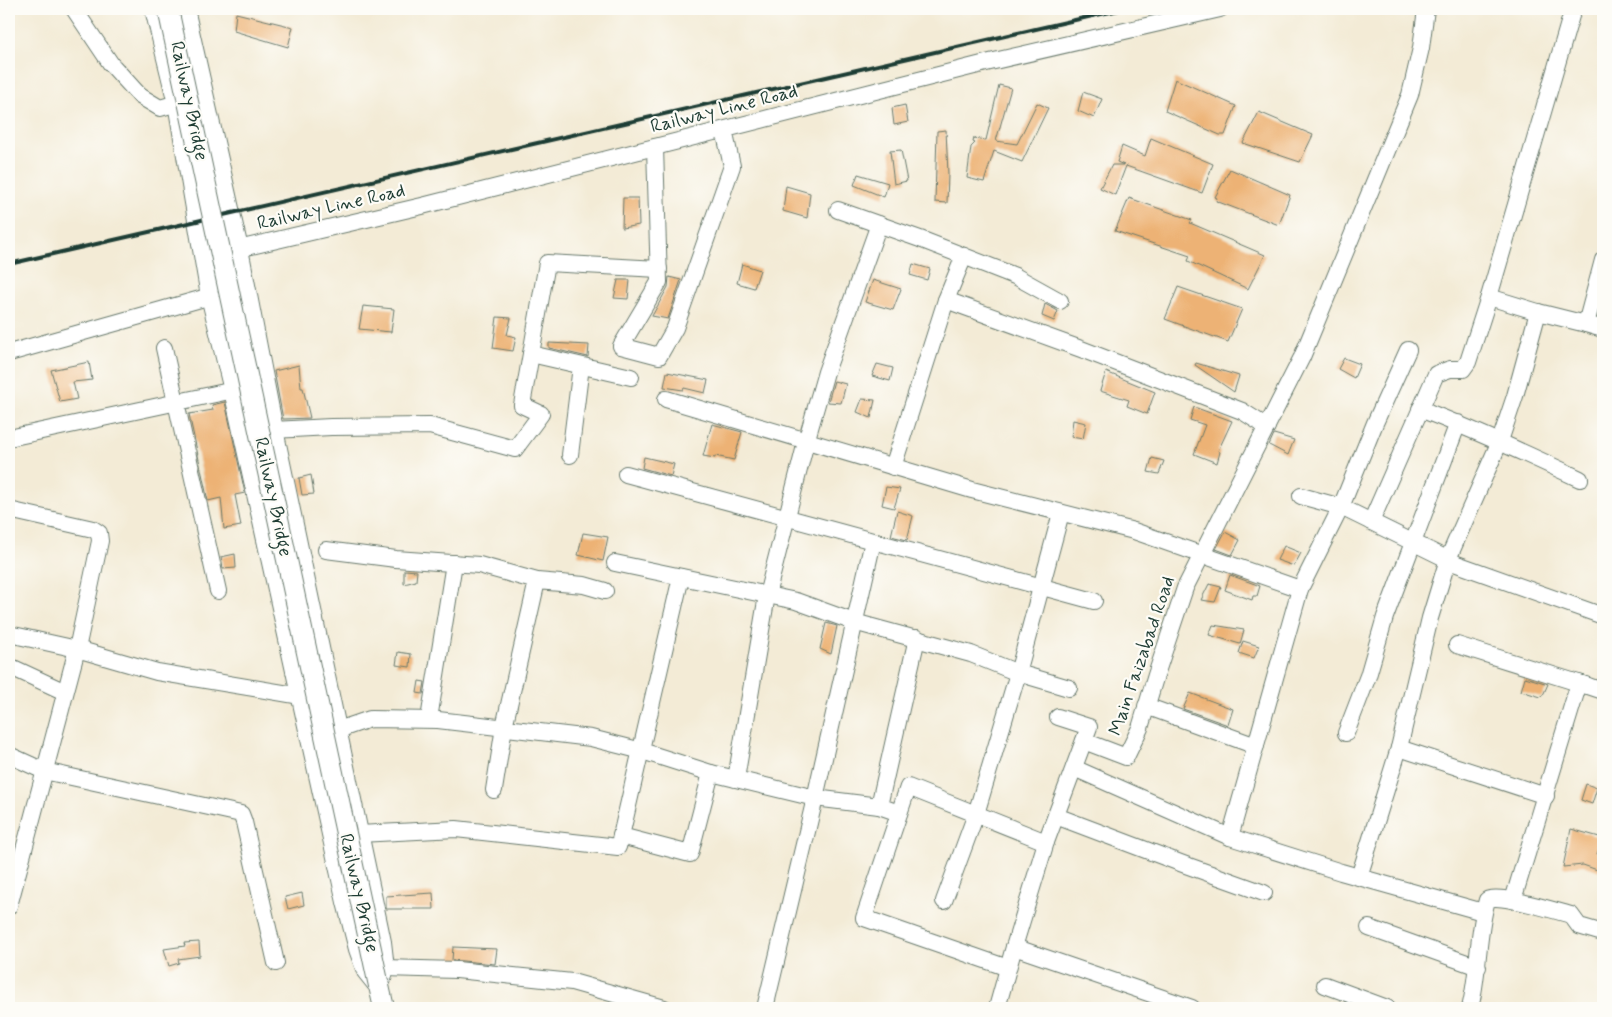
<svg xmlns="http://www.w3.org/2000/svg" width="1612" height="1017" font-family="Mynerve,sans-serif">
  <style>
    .building { fill: #edb275 }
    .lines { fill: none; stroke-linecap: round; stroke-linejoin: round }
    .minor-casing { stroke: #697a6d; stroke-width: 18 }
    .major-casing { stroke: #697a6d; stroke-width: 22 }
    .minor { stroke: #fff; stroke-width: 16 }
    .major { stroke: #fff; stroke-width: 20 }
    .rail { stroke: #1f3d34; stroke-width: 4 }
    .major-bridge-casing { stroke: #697a6d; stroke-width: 22; stroke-linecap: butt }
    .major-bridge { stroke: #fff; stroke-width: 20 }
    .labels { text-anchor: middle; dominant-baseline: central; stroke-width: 4.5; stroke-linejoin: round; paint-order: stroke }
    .street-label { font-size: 19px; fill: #1f3d34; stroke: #fdfcf7 }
  </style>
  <rect width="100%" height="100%" fill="#fdfcf7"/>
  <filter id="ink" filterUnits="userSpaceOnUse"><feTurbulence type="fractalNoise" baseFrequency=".02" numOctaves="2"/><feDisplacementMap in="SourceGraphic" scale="10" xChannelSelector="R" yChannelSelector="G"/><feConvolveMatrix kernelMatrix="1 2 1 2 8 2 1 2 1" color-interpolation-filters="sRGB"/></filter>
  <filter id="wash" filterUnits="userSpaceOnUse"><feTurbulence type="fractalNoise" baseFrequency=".0096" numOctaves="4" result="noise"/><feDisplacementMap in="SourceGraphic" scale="20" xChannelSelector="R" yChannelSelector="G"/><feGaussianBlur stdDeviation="1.12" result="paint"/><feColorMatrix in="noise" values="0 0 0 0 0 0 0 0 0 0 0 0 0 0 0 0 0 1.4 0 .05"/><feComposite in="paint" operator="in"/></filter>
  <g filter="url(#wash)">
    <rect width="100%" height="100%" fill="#f3ebd6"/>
    <g id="blocks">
      <g class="building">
        <path d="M236 13 293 27 288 47 234 31Z"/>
        <path d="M1175 79 1236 106 1225 135H1220L1165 111Z"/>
        <path d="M999 85 1011 88 996 141 1017 144 1037 103 1048 108 1022 162 994 151 984 182 967 178 971 147 975 143 973 142 974 138 986 140Z"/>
        <path d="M1083 92 1102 99 1094 118 1078 111Z"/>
        <path d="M905 105 908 122 894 125 892 108Z"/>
        <path d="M1259 112 1313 135 1300 162 1243 143Z"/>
        <path d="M946 130 948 174 947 203 935 202 937 131Z"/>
        <path d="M1151 138 1213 164 1202 193 1126 166 1115 195 1100 188 1112 165H1124L1117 162 1122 146 1145 156Z"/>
        <path d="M901 150 907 181 894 184 890 151Z"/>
        <path d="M1230 169 1290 195 1279 225 1216 201 1217 198 1215 197Z"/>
        <path d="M858 174 888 183 884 197 854 185Z"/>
        <path d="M786 186 810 193 807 218 783 211Z"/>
        <path d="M623 198H638L639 225 622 228Z"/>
        <path d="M1129 198 1192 220 1190 223 1265 255 1248 289 1188 261 1190 256 1115 231Z"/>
        <path d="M742 264 760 270 754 288 737 283Z"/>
        <path d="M913 264 930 269 927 280 910 275Z"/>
        <path d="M669 277 681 280 668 319 652 316 668 287Z"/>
        <path d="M618 280H630L628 299 614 298Z"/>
        <path d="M873 280 901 289 893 310 865 302Z"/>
        <path d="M1178 287 1242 309 1228 342 1165 319Z"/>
        <path d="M1045 304 1058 311 1054 321 1042 316Z"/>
        <path d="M363 306 394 309 391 332 359 329Z"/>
        <path d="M497 317 511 318 507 335 516 337 513 351 493 348Z"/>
        <path d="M549 343 589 345 588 357 549 348Z"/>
        <path d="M1344 358 1360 364 1354 378 1338 369Z"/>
        <path d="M89 362 92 380 73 382 77 399 60 402 51 370Z"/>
        <path d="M1196 363 1239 376 1234 392 1195 365Z"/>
        <path d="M877 364 893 368 890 381 872 376Z"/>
        <path d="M299 365 301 388H303L310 418 283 419 274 371Z"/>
        <path d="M667 372 708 380 705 393 684 388 683 390 664 387Z"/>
        <path d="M1106 372 1155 392 1147 414 1127 406 1129 400 1100 391Z"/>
        <path d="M834 381 846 384 841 403 828 402Z"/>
        <path d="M862 399 875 400 871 418 857 412Z"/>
        <path d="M225 402 245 493 235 495 241 526 224 529 221 498 208 501 189 414 213 410 212 405Z"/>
        <path d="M1194 407 1232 421 1218 451 1220 452 1217 463 1194 454 1205 425 1190 420Z"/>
        <path d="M1073 420 1086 423 1083 439 1071 437Z"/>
        <path d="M712 424 742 432 734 460 715 456V458L703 456Z"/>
        <path d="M1274 434 1294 440 1288 455 1269 445Z"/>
        <path d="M644 457 674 464 671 476 642 468Z"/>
        <path d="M1152 458 1164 461 1159 474 1148 472Z"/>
        <path d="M311 475 314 494 302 495 299 478Z"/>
        <path d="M886 487 900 489 894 508 882 505Z"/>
        <path d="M897 511 913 516 907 540 891 536Z"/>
        <path d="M1225 532 1240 540 1232 555 1216 549Z"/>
        <path d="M583 533 608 537 603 561 578 555Z"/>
        <path d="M1284 546 1301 553 1294 566 1277 560Z"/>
        <path d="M235 554 236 568 223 569 221 557Z"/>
        <path d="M404 570 417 571 416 581 404 584Z"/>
        <path d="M1230 575 1260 586 1257 596H1253L1252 600 1225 590Z"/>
        <path d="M1209 584 1221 587 1215 602 1201 600Z"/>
        <path d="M826 623 837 626 831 654 820 649Z"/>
        <path d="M1213 625 1244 630 1240 644 1209 635Z"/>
        <path d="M1243 641 1259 646 1254 658 1239 653Z"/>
        <path d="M398 652 411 654 410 667 396 665Z"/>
        <path d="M1525 677 1548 684 1544 693 1541 697 1521 691Z"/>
        <path d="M419 681 425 682 423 694 417 693Z"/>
        <path d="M1190 693 1233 709 1228 725 1183 709Z"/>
        <path d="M1586 784 1597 788 1592 804 1581 800Z"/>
        <path d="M1571 829 1603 838 1597 854 1603 855V872L1583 865 1563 867Z"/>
        <path d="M302 893 304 905 288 909 285 897Z"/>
        <path d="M433 893 434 909H386V896Z"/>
        <path d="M199 942 200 956 178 959 179 963 169 966 164 949 185 946 184 943Z"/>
        <path d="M453 947 497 949 495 964 452 960Z"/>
      </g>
    </g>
  </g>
  <g filter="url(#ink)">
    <use href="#blocks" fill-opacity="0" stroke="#697a6d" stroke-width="1"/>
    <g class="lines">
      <g class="minor-casing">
        <g id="minor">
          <path d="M74 9 111 64 140 96 160 108 178 103"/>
          <path d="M655 147 659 282 621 346 659 356 675 328 732 166 724 130"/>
          <path d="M838 210 920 239 1015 276 1060 301"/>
          <path d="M238 249 422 206 990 62 1220 9"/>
          <path d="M1489 297 1538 312 1586 324 1603 260"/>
          <path d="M946 300 1081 349 1242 411 1267 427"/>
          <path d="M1586 324 1603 329"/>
          <path d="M164 348 218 591"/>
          <path d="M9 353 211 296"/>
          <path d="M531 354 631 377"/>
          <path d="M666 399 972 490 1134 531 1300 589"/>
          <path d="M1420 409C1475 430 1527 454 1580 479"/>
          <path d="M273 430 331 427 430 426 515 449 541 414 522 405 547 263 659 269"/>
          <path d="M9 438 234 390"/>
          <path d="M570 455 581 366"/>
          <path d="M893 467 946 300 964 256"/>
          <path d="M626 474 1094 601"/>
          <path d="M1301 496 1341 507 1457 564 1603 616"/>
          <path d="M9 510 93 529 99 533 100 541 77 649 9 906"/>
          <path d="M1371 522 1436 374 1450 369H1463L1468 362 1489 297 1573 9"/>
          <path d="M326 550 396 559 479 565 537 581 584 585 605 591"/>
          <path d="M615 563 796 601 854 622 971 654 1018 673 1069 688"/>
          <path d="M681 577 621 836 690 854 711 773"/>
          <path d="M9 634 77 649 157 672 301 696"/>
          <path d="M1457 645 1588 686"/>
          <path d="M9 666 65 692"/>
          <path d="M1146 706 1256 746"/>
          <path d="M429 719 454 563"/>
          <path d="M335 731 370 719 438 720 591 738 642 751 711 773 815 798 879 806 899 813"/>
          <path d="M1346 733 1368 676 1385 617 1458 423"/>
          <path d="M1084 741 1126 757 1140 728 1156 675 1185 588 1302 357 1410 95 1421 48 1426 9"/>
          <path d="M1399 748 1546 796"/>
          <path d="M9 755 44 771 241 814 244 822 276 963"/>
          <path d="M1074 768 1230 837 1341 872 1483 912"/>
          <path d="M736 779 767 595 806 442 826 372 879 224"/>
          <path d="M494 790 504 727 537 581"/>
          <path d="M879 806 917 638"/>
          <path d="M1056 816 1183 864 1264 893"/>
          <path d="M359 834 456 829 618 847 621 836"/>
          <path d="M1230 837 1300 589 1341 507 1375 423 1408 350"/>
          <path d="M1359 877 1399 748 1430 618 1448 559 1500 441 1515 396 1538 312"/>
          <path d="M1513 900 1579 683 1603 691"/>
          <path d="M944 901 976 814 1018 673 1061 513"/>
          <path d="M1369 928 1478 967"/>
          <path d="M1014 947 1192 1008"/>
          <path d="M384 968 457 970 572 982 664 1008"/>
          <path d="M1008 968 864 918 908 787 1046 842"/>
          <path d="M1325 985 1387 1008"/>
          <path d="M765 1008 815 798 873 541"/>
          <path d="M997 1008 1014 947 1046 842 1089 727 1058 717"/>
          <path d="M1470 1008C1479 973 1477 935 1487 900 1498 893 1556 911 1571 915L1579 926 1603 933"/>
        </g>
      </g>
      <g class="major-casing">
        <g id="major">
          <path d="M155 9 178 103 211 296 234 390 347 902 359 949 367 971 379 986 384 1008"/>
          <path d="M184 9 238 249 273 430 381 942 384 968 381 979"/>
        </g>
      </g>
      <use href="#minor" class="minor"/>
      <use href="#major" class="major"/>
      <path class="rail" d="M9 264 1123 9"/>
      <g class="major-bridge-casing">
        <path id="major-bridge" d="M168 9 379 986"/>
      </g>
      <use href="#major-bridge" class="major-bridge"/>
    </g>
  </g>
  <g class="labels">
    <g class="street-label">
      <text transform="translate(189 101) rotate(78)">Railway Bridge</text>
      <text transform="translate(724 109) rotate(-14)">Railway Line Road</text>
      <text transform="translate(331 207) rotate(-13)">Railway Line Road</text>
      <text transform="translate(273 497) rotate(78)">Railway Bridge</text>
      <text transform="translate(1142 656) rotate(-71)">Main Faizabad Road</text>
      <text transform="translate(359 893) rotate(77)">Railway Bridge</text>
    </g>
  </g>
  <rect width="1612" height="1017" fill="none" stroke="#fdfcf7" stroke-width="30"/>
</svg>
